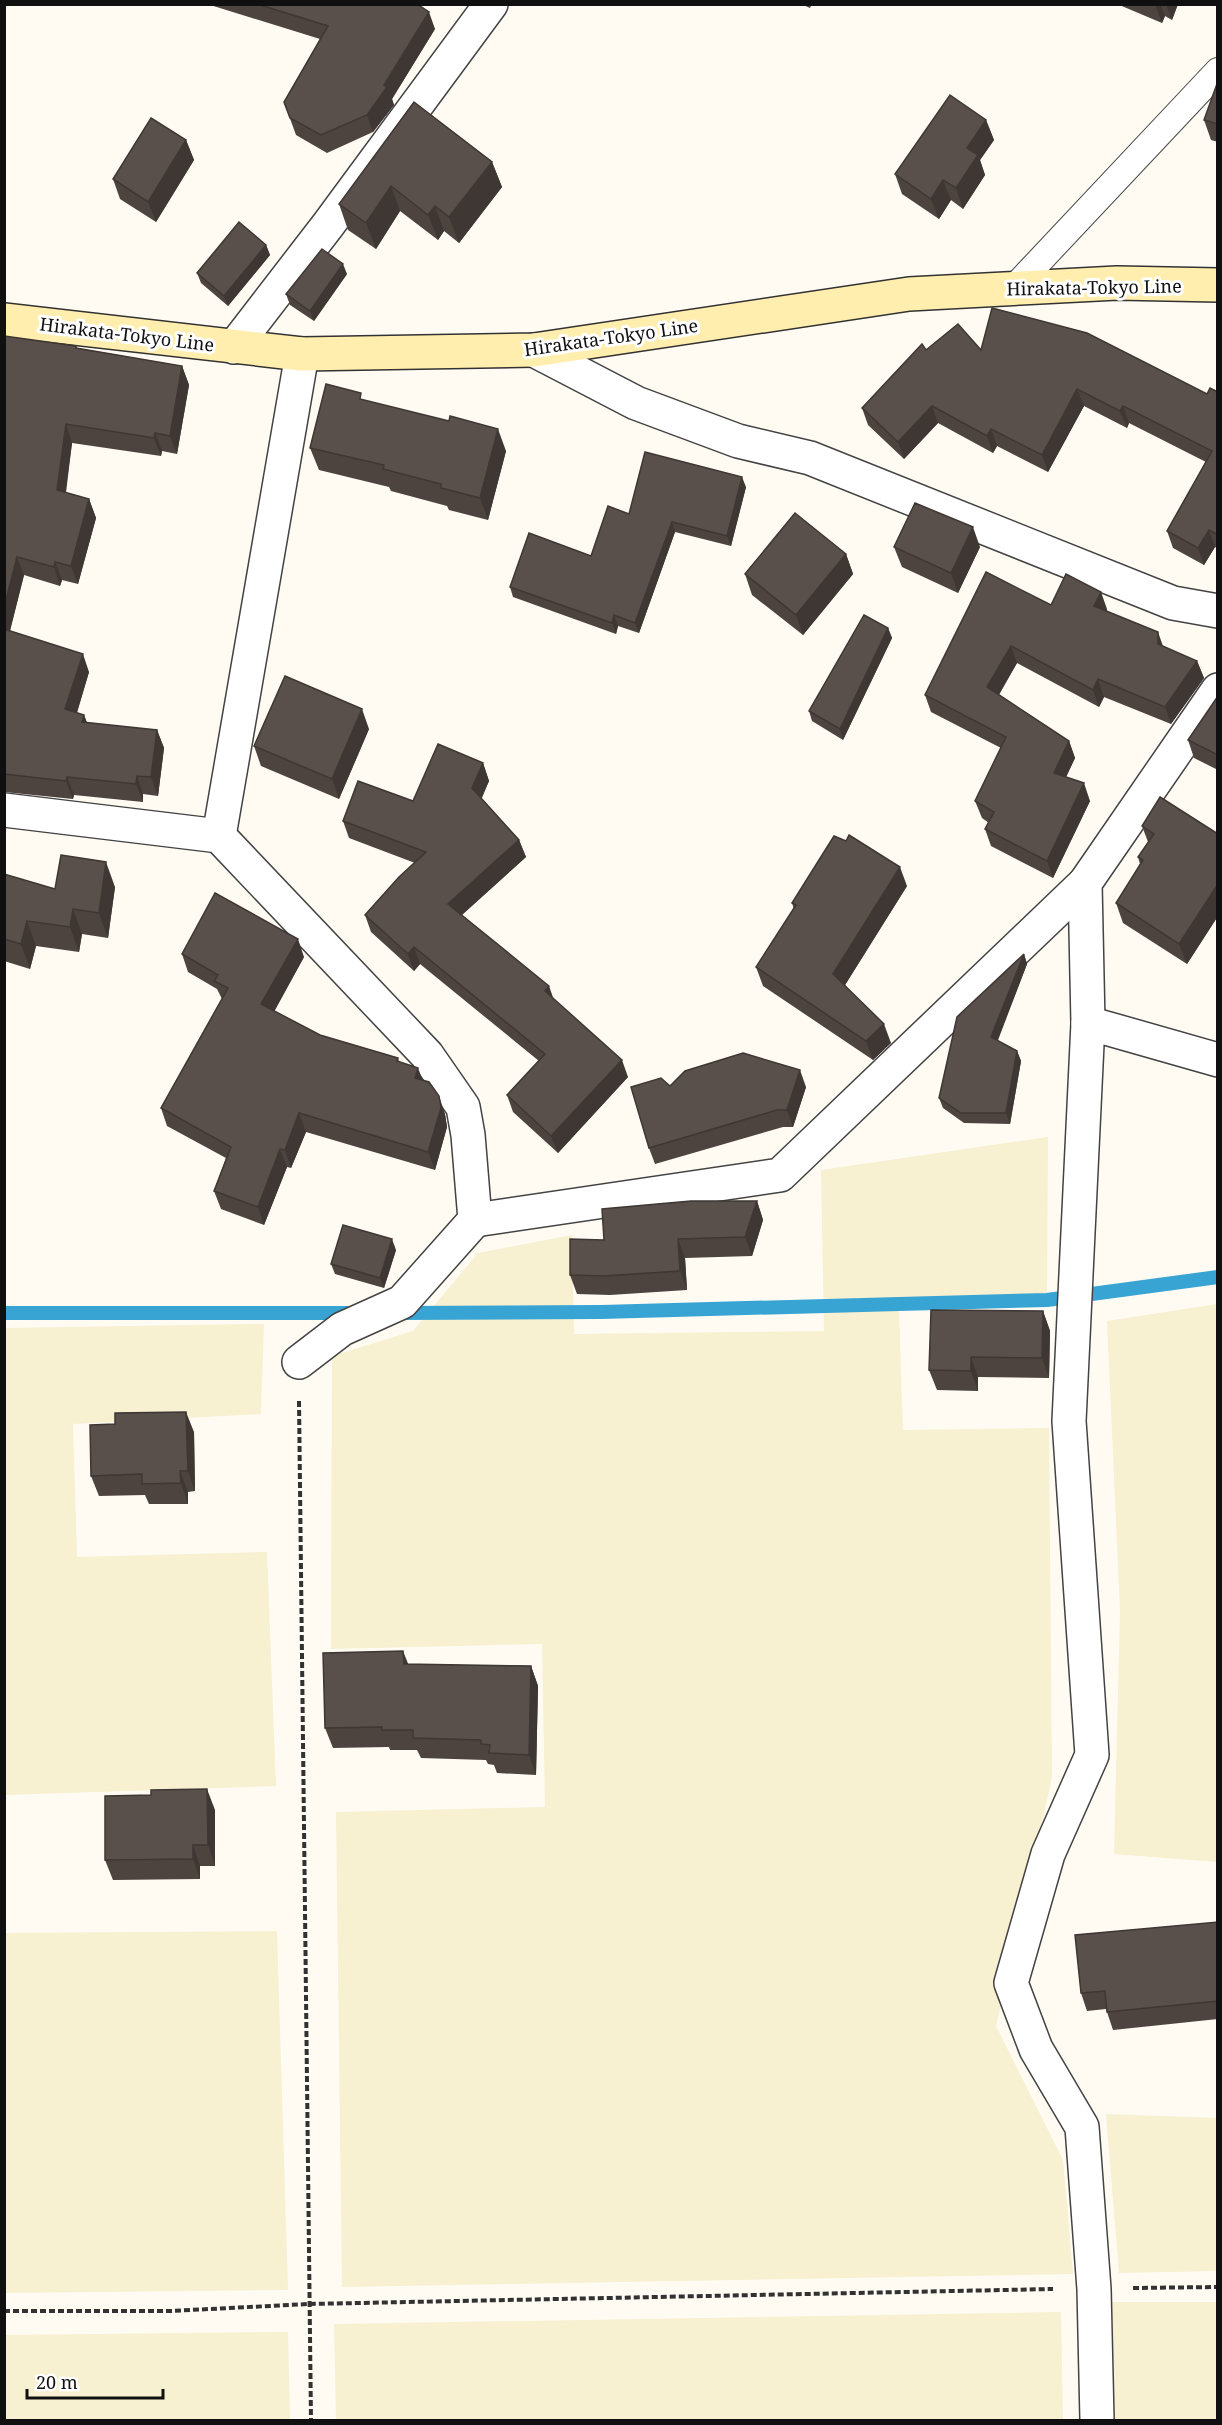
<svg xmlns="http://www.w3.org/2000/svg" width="1222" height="2425" font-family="'Noto Serif',serif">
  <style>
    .farmland { fill: #f7f0d1 }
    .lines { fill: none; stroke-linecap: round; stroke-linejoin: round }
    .stream { stroke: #38a4d3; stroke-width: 14 }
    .lane-casing { stroke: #434343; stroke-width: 28 }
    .street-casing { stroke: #434343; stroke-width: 36 }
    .secondary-casing { stroke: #323232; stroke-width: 36 }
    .path { stroke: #323232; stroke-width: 4; stroke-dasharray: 6 3; stroke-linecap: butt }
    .lane { stroke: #fff; stroke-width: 26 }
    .street { stroke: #fff; stroke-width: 33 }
    .secondary { stroke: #ffeeae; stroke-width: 33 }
    .wall { fill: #4d4440 }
    .shaded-wall { fill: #3e3734 }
    .building { fill: #594f4b; stroke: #3e3734; stroke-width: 1.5 }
    .labels { text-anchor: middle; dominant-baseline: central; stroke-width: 6; stroke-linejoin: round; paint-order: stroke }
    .street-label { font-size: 18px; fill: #101010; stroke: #fff }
  </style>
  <rect width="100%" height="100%" fill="#fffbf3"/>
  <g class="farmland">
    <path d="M1048 1137 1047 1303 899 1309 903 1430 1049 1428 1052 1778 996 2026 1063 2160 1073 2274 342 2287 336 1812 545 1807 542 1644 331 1649 332 1356 413 1331 478 1253 572 1235 574 1334 824 1331 821 1170Z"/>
    <path d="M1217 1304V1862L1114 1854 1120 1611 1107 1321Z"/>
    <path d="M264 1324 261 1414 73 1424 77 1557 267 1552 276 1786 5 1795 4 1328Z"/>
    <path d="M277 1931 288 2290 5 2293V1933Z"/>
    <path d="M1106 2114 1217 2118V2271L1119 2273Z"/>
    <path d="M1112 2302H1217V2420H1115Z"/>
    <path d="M1061 2312 1063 2420H336L334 2324Z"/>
    <path d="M288 2332 290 2420H5V2335Z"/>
  </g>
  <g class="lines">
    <g class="stream">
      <path d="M4 1313H353"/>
      <path d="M397 1313 601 1312 1047 1300 1218 1277"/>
    </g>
    <g class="lane-casing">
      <path id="lane" d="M1013 289 1218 71"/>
    </g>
    <g class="street-casing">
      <g id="street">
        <path d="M234 347 328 225 491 4"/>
        <path d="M534 350 636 403 738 441 810 458 1173 603 1218 611"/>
        <path d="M4 810 219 836 427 1055 463 1107 468 1135 475 1220 402 1302 342 1329 299 1362"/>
        <path d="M219 836 302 354"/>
        <path d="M1088 1023 1218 1060"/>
        <path d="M475 1220 780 1175 1085 883"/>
        <path d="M1097 2420 1094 2289 1082 2127 1036 2049 1011 1983 1048 1854 1092 1755 1069 1421 1088 1023 1085 883 1218 690"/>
      </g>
    </g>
    <g class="secondary-casing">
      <path id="secondary" d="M4 320 302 354 534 350 909 294 1117 283 1218 285"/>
    </g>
    <g class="path">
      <path d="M299 1401 311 2420"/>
      <path d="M1133 2288 1218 2287"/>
      <path d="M4 2311H170L309 2304 1053 2289"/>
    </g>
    <use href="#lane" class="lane"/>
    <use href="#street" class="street"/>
    <use href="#secondary" class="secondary"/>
  </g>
  <g class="wall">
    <path d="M207 4H417L435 29 392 99 394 105 373 132 327 153 296 135 284 102 320 39Z"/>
    <path d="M801 4H812L810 8Z"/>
    <path d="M1117 4H1178L1172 20 1165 16 1162 23Z"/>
    <path d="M1218 81V142L1211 140 1204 120Z"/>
    <path d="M414 102 492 162 502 187 459 243 444 231 438 240 400 211 376 249 348 230 339 204Z"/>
    <path d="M986 120 994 140 980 160 985 175 963 209 951 200 939 219 902 194 895 174Z"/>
    <path d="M186 140 194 160 156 222 120 199 113 179Z"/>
    <path d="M266 245 270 255 228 306 201 283 197 273Z"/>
    <path d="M347 274 314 321 290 305 286 294Z"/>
    <path d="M4 336 76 346 77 348 182 366 189 385 177 454 162 451 161 456 72 443 66 493 89 499 96 518 78 584 62 580 60 586 24 575 10 631 89 672 77 713 84 715 87 723 157 730 164 748 158 796 143 794V802L74 795 73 799 4 792Z"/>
    <path d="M926 350H981L1207 394 1218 392V549L1215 547 1204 565 1173 548 1167 531 1206 462 1129 423 1127 428 1084 406 1048 472 997 446 993 453 938 423 904 459 868 425 862 408Z"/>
    <path d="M364 400 506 451 488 520 449 510 447 506 391 491 389 487 319 470 310 448Z"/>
    <path d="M746 487 731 546 675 532 639 633 618 626 616 634 513 597 510 587 591 556 629 514Z"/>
    <path d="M894 547H980L958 593 902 567Z"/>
    <path d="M846 554 853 574 803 635 752 595 745 574Z"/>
    <path d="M1051 605 1107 609V611L1163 647 1197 661 1204 678 1171 724 1104 697 1099 707 1017 663 999 695 1069 741 1075 758 1066 777 1090 801 1053 878 991 846 985 829 989 823 982 818 975 801 1001 748 931 712 925 695Z"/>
    <path d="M888 628 892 638 843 740 812 721 809 711Z"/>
    <path d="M1218 696V770L1194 758 1188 740Z"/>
    <path d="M369 729 339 799 261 766 254 746Z"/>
    <path d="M483 763 489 781 481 798 519 840 526 857 462 915 553 998 628 1077 558 1153 513 1112 507 1095 539 1061 420 964 414 971 371 932 365 915 415 863 349 838 343 821 413 801Z"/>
    <path d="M1142 826 1218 834V916L1187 964 1123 923 1116 903 1140 864 1138 857 1148 842Z"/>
    <path d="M4 874 55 889 115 887 108 938 82 934 79 952 36 946 30 969 4 961Z"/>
    <path d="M907 886 845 985 891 1043 873 1060 763 986 756 967 794 909 792 903Z"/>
    <path d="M182 954 304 957 274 1011 320 1035 398 1058 399 1062 423 1080 445 1114 447 1127 435 1170 306 1132 291 1168 287 1167 264 1225 221 1209 214 1191 226 1158 167 1126 161 1108 222 999 217 989 188 972Z"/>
    <path d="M1024 954 1027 964 997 1041 1017 1051 1021 1061 1010 1124 964 1123 943 1108 939 1098Z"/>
    <path d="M670 1086 806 1087 793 1127H783L655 1164 649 1148Z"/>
    <path d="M757 1201 763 1220 752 1256 685 1258 687 1290 610 1295 577 1294 570 1275 604 1240Z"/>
    <path d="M396 1250 384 1288 335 1274 331 1264Z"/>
    <path d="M1043 1311 1050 1331 1049 1378 978 1377V1391L937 1390 929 1370Z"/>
    <path d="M194 1432 195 1491 188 1492V1504H149L145 1495 99 1496 91 1476Z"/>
    <path d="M408 1664 531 1666 538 1686 536 1775 497 1773 494 1765 488 1764 486 1760 421 1758 417 1750H390L389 1747 333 1748 325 1728Z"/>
    <path d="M215 1810V1866H200V1879L113 1880 105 1860Z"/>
    <path d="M1218 1922V2019L1113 2030 1106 2009 1087 2011 1081 1993Z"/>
  </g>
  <g class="shaded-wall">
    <path d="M1157 4H1160L1165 16 1162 23 1156 7Z"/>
    <path d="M1166 4H1178L1172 20Z"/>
    <path d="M429 12 435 29 392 99 394 105 373 132 367 115 384 85Z"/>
    <path d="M986 120 994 140 980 160 985 175 963 209 956 188 967 148Z"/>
    <path d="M186 140 194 160 156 222 148 202Z"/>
    <path d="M492 162 502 187 459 243 449 217Z"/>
    <path d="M943 180 951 200 939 219 931 199Z"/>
    <path d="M391 186 400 211 376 249 366 223Z"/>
    <path d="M435 206 444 231 438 240 428 215Z"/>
    <path d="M266 245 270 255 228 306 224 296Z"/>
    <path d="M343 264 347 274 314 321 310 311Z"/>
    <path d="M182 366 189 385 177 454 170 436Z"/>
    <path d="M1077 389 1084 406 1048 472 1042 455Z"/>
    <path d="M932 406 938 423 904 459 898 442Z"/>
    <path d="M1123 406 1129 423 1127 428 1120 411Z"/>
    <path d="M66 424 72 443 63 509 57 490Z"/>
    <path d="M498 429 506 451 488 520 480 498Z"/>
    <path d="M991 429 997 446 993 453 987 436Z"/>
    <path d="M155 433 162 451 161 456 154 438Z"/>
    <path d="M742 477 746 487 731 546 727 536Z"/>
    <path d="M89 499 96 518 78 584 71 566Z"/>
    <path d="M672 522 675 532 639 633 635 623Z"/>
    <path d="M973 527 980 547 958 593 951 573Z"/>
    <path d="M1209 530 1215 547 1204 565 1198 548Z"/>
    <path d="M846 554 853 574 803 635 796 615Z"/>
    <path d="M17 557 24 575 6 646 4 641V608Z"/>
    <path d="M55 562 62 580 60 586 54 567Z"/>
    <path d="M1101 592 1107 609 1101 623 1094 606Z"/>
    <path d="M614 615 618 626 616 634 612 623Z"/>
    <path d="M888 628 892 638 843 740 840 729Z"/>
    <path d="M1158 632 1164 649 1158 644Z"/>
    <path d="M1011 646 1017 663 993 704 987 687Z"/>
    <path d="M83 654 89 672 72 728 65 709Z"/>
    <path d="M1197 661 1204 678 1171 724 1165 707Z"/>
    <path d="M1098 679 1104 697 1099 707 1093 690Z"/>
    <path d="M362 709 369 729 339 799 332 779Z"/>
    <path d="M84 715 91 733 82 722Z"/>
    <path d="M157 730 164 748 158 796 151 777Z"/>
    <path d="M1069 741 1075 758 1060 790 1054 773Z"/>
    <path d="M483 763 489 781 479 805 472 788Z"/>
    <path d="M137 776 143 794V802L136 784Z"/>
    <path d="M67 777 74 795 73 799 66 781Z"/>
    <path d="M1084 783 1090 801 1053 878 1047 861Z"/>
    <path d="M519 840 526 857 455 921 448 904Z"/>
    <path d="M106 862 115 887 108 938 99 913Z"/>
    <path d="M900 867 907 886 840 993 833 974Z"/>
    <path d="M1218 884V916L1187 964 1179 944Z"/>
    <path d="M73 909 82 934 79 952 70 927Z"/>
    <path d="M27 921 36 946 30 969 21 944Z"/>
    <path d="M298 939 304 957 268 1023 261 1004Z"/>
    <path d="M414 947 420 964 414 971 408 954Z"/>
    <path d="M1024 954 1027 964 995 1048 991 1037Z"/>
    <path d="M549 986 555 1003 545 991Z"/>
    <path d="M884 1024 891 1043 873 1060 866 1041Z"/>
    <path d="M1017 1051 1021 1061 1010 1124 1006 1113Z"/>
    <path d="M622 1060 628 1077 558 1153 551 1136Z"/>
    <path d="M418 1068 425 1086 415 1078Z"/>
    <path d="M800 1070 806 1087 793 1127 787 1110Z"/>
    <path d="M439 1096 445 1114 447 1127 435 1170 428 1152Z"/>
    <path d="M299 1113 306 1132 291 1168 285 1150Z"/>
    <path d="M280 1149 287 1167 264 1225 258 1207Z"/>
    <path d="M757 1201 763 1220 752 1256 745 1237Z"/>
    <path d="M392 1239 396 1250 384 1288 380 1278Z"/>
    <path d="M678 1239 685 1258 687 1290 680 1271Z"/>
    <path d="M1043 1311 1050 1331 1049 1378 1042 1358Z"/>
    <path d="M971 1357 978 1377V1391L971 1371Z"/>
    <path d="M186 1412 194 1432 195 1491 188 1471Z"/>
    <path d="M180 1471 188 1492V1504L181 1483Z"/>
    <path d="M403 1651 411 1671 404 1664Z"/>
    <path d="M531 1666 538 1686 536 1775 529 1755Z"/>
    <path d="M207 1789 215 1810V1866L208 1845Z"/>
    <path d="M193 1845 200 1866V1879L193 1859Z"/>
  </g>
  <g class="building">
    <path d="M257 4H417L429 12 384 85 387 87 367 115 321 135 290 118 284 102 328 26Z"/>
    <path d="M1218 81V124L1204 120Z"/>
    <path d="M950 95 986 120 967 148 978 155 956 188 943 180 931 199 895 174Z"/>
    <path d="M414 102 492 162 449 217 435 206 428 215 391 186 366 223 339 204Z"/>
    <path d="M151 118 186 140 148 202 113 179Z"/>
    <path d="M239 222 266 245 224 296 197 273Z"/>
    <path d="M322 249 343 264 310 311 286 294Z"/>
    <path d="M992 308 1087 333 1207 394 1210 388 1218 392V535L1209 530 1198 548 1167 531 1212 451 1123 406 1120 411 1077 389 1042 455 991 429 987 436 932 406 898 442 862 408 922 344 926 350 958 324 981 350Z"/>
    <path d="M4 336 76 346V348L182 366 170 436 155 433 154 438 66 424 57 490 89 499 71 566 55 562 54 567 17 557 4 608Z"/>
    <path d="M326 384 361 393 360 399 449 421 450 416 498 429 480 498 441 488V484L383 469 384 465 310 448Z"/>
    <path d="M645 452 742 477 727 536 672 522 635 623 614 615 612 623 510 587 529 533 591 556 608 506 629 514Z"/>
    <path d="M915 503 973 527 951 573 894 547Z"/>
    <path d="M795 513 846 554 796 615 745 574Z"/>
    <path d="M986 572 1051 605 1066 574 1101 592 1094 606 1158 632V644L1197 661 1165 707 1098 679 1093 690 1011 646 987 687 1069 741 1054 773 1084 783 1047 861 985 829 994 812 975 801 1006 737 925 695Z"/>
    <path d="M864 615 888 628 840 729 809 711Z"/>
    <path d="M4 629 83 654 65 709 84 715 82 722 157 730 151 777 137 776 136 784 67 777 66 781 4 774Z"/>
    <path d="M285 676 362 709 332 779 254 746Z"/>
    <path d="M1218 696V755L1188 740Z"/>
    <path d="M438 744 483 763 472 788 519 840 448 904 549 986 545 991 622 1060 551 1136 507 1095 545 1054 414 947 408 954 365 915 399 877 426 852 343 821 358 781 413 801Z"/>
    <path d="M1160 797 1218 834V884L1179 944 1116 903 1143 860 1138 857 1154 834 1142 826Z"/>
    <path d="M849 835 900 867 833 974 884 1024 866 1041 756 967 796 905 792 903 834 836 846 841Z"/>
    <path d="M61 855 106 862 99 913 73 909 70 927 27 921 21 944 4 939V874L55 889Z"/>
    <path d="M215 893 298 939 261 1004 320 1035 398 1058 397 1061 418 1068 415 1078 429 1082 439 1096 441 1108 428 1152 299 1113 285 1150 280 1149 258 1207 214 1191 231 1147 161 1108 228 988 214 981 218 975 182 954Z"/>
    <path d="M1024 954 991 1037 1017 1051 1006 1113H961L939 1098 957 1017Z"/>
    <path d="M743 1053 800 1070 787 1110H777L649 1148 631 1087 661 1078 670 1086 685 1071Z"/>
    <path d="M691 1201H757L745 1237 678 1239 680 1271 604 1276 570 1275V1239L604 1240 602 1209Z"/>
    <path d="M343 1225 392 1239 380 1278 331 1264Z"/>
    <path d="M931 1310 1043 1311 1042 1358 971 1357V1371L929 1370Z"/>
    <path d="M186 1412 188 1471H180L181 1483 142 1484V1474L91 1476 90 1425 115 1424V1413Z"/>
    <path d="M403 1651 404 1664 531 1666 529 1755 489 1753 490 1745 481 1744V1740L413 1738V1730H382V1727L325 1728 323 1653Z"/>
    <path d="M207 1789 208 1845H193V1859L105 1860V1796L151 1795V1790Z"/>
    <path d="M1218 1922V2001L1107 2012 1105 1991 1081 1993 1075 1935Z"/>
  </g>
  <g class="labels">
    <g class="street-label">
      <text transform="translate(1094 287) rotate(-1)">Hirakata-Tokyo Line</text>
      <text transform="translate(127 334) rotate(7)">Hirakata-Tokyo Line</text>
      <text transform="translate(611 337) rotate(-8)">Hirakata-Tokyo Line</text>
    </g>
  </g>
  <rect width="1222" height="2425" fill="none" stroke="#101010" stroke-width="12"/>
  <path d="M27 2389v9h136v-9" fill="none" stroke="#101010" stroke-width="3"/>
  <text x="36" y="2389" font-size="18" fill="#101010" stroke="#ffffff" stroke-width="4.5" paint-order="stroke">20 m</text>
</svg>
